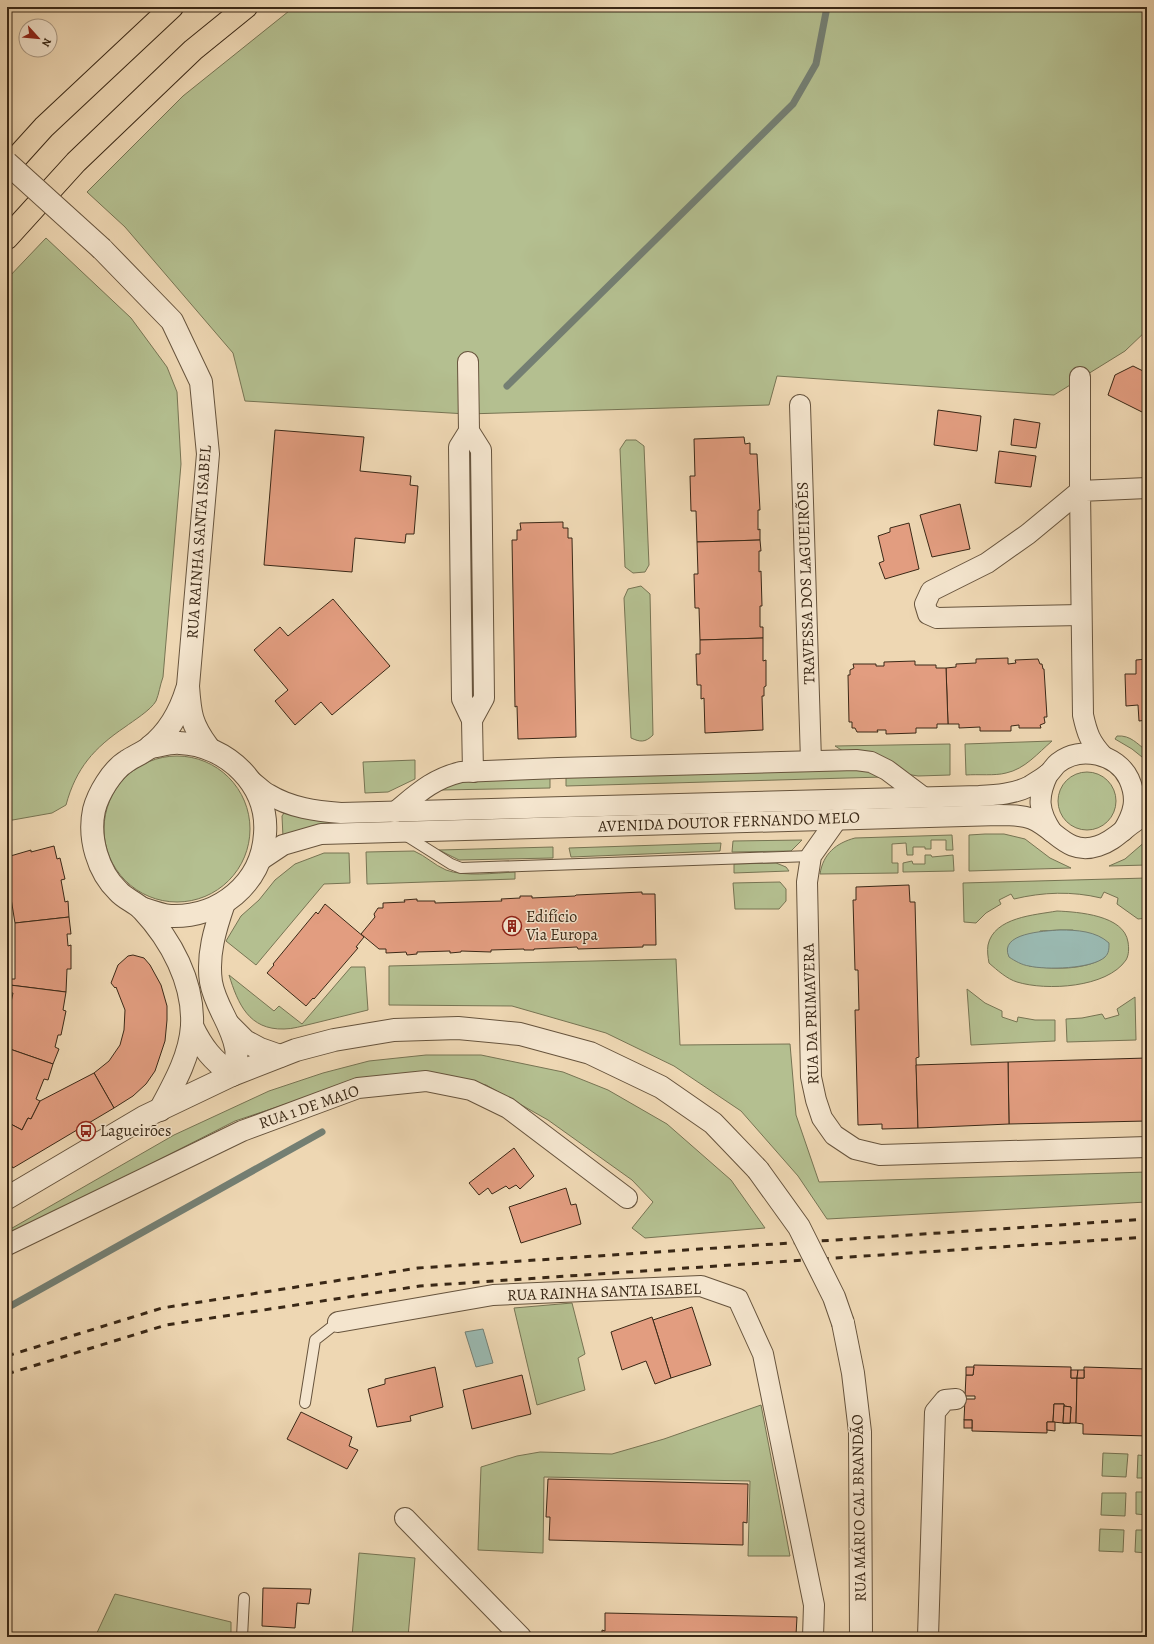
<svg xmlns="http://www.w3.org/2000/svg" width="1154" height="1644" font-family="Alegreya,serif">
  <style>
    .green { fill: #b4bf90; stroke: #777453; fill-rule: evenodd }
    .water { fill: #9ab9b1; stroke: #747f73 }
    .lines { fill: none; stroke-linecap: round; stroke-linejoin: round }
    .stream { stroke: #747f73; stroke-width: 7 }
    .building { fill: #e29d80; stroke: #3a2816 }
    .service-casing { stroke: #67543d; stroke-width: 12 }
    .minor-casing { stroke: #67543d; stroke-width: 22 }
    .tertiary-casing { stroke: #67543d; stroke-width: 24 }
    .motorway-casing { stroke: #3a2816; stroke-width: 24 }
    .service { stroke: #f4e5ce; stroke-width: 10 }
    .minor { stroke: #f4e5ce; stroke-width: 20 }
    .tertiary { stroke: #f4e5ce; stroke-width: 22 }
    .motorway { stroke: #eed7b3; stroke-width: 22 }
    .rail { stroke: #3a2816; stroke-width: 3; stroke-dasharray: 7 7; stroke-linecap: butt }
    .tertiary-bridge-casing { stroke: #67543d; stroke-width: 24; stroke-linecap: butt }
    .tertiary-bridge { stroke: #f4e5ce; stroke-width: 22 }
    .labels { text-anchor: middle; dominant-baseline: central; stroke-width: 3; stroke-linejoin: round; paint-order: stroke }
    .street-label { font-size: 16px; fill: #3a2816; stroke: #f4e5ce }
    .poi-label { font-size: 16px; fill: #3a2816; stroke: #f4e5ce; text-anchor: start }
  </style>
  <rect width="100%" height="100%" fill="#eed7b3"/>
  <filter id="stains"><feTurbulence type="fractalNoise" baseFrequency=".005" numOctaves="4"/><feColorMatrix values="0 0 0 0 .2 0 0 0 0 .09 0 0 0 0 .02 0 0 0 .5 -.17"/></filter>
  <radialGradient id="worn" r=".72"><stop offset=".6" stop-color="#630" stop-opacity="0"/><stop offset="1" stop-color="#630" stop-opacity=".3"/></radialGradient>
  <g class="green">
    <path d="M294 7H1147V330L1125 351 1054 395 777 376 769 405 467 414 245 401 233 353 125 227 87 192 183 96Z"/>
    <path d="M46 238 131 318 167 367 177 392 181 464 163 677C160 685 159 694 156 701 151 710 133 721 125 727 94 748 76 768 66 805L52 813 7 821V279Z"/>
    <path d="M626 440H636L644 446 649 565 645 572 633 573 625 567 620 449Z"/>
    <path d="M641 586 650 594 653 735C645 743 640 742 631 738L624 598 628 589Z"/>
    <path d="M1117 736C1131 735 1137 744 1147 751V761L1132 749 1115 739Z"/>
    <path d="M1052 741C1038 753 1025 769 1006 773 995 776 978 774 966 775L965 744Z"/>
    <path d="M950 744V775L918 776 906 774 843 751 835 746Z"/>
    <circle cx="177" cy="829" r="73"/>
    <path d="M415 760V779L388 792 365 793 363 762Z"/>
    <path d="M870 769 883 777 566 786V776Z"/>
    <circle cx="1087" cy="801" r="29"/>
    <path d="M550 777V788L441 790 440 788 452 782Z"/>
    <path d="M284 813 311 819 349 820 350 827 283 837 282 816Z"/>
    <path d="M985 834H1004L1025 839 1050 858 1071 868 969 871V835Z"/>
    <path d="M952 835 953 850H946V840H931V849H925V847H913V855H907L906 843 892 844V863H898V873L820 874C823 854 836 843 855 838Z"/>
    <path d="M802 840 791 851 732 852 733 841Z"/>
    <path d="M1147 840V865L1109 866 1125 859Z"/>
    <path d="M721 843 720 851 571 857 569 848Z"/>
    <path d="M553 847V858L459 860 439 850Z"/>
    <path d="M414 851C426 856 434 865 446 870 464 877 495 873 515 872V879L367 884 366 852Z"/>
    <path d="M324 853H349L350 883 324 884 256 965 226 941 241 916 259 900 275 880 295 864Z"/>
    <path d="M925 855H931L932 857 953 855 954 871 903 872V863L912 861 913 864H925Z"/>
    <path d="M776 863 786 867 789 871 734 873V864Z"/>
    <path d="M1147 878V918L1138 919 1117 904 1118 898 1104 892 1101 898C1072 891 1043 892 1014 899L1011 894 999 900 1001 904 986 913 976 923 964 922 963 883Z"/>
    <path d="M780 882 786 889V901L779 909H735L733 883Z"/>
    <path d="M1057 911C1078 912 1124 915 1128 942 1129 948 1129 955 1126 960 1107 988 1046 991 1017 982 1007 979 997 970 989 963 988 957 987 951 988 945 994 917 1035 915 1057 911ZM1060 930H1073L1105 957C1084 971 1053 969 1029 966L1040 931Z"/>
    <path d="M676 959 680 1045 790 1044 796 1115 819 1182 1147 1172V1202L827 1219 798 1176 741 1111 674 1066 606 1033 512 1006 389 1005V966Z"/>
    <path d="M351 967H365L368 1010C349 1015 330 1019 311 1024 302 1026 293 1029 284 1029 249 1030 238 1004 229 975L274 1011 279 1006 302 1024Z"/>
    <path d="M967 989 985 1003 1002 1011V1017L1017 1022 1018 1017 1035 1020H1055V1041L971 1045Z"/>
    <path d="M1135 997 1136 1040 1067 1042 1066 1019 1082 1018 1102 1014 1105 1019 1119 1015 1117 1009Z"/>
    <path d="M426 1055H481L563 1072 608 1090 667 1124 731 1180 765 1228 645 1238 632 1228 653 1202 632 1180 548 1120 486 1085 458 1079 316 1094 235 1121 7 1237V1231L174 1135 269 1091 323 1073 369 1061Z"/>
    <path d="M572 1303 585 1354 578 1358 585 1390 537 1405 514 1308Z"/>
    <path d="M761 1405 790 1556H748L750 1481 544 1477 543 1553 478 1550 481 1467 517 1456 540 1452 612 1454 664 1439Z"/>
    <path d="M1103 1453 1128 1454 1126 1477 1102 1476Z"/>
    <path d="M1138 1455 1147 1456V1478H1137Z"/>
    <path d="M1136 1492H1147V1515L1136 1514Z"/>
    <path d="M1102 1493H1126L1125 1516 1101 1515Z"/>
    <path d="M1100 1529 1124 1530 1123 1552 1099 1551Z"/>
    <path d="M1136 1530H1147V1553L1135 1552Z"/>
    <path d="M359 1553 415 1558 408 1637H352Z"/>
    <path d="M115 1594 231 1622V1637H95Z"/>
  </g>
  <g class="water">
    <path d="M1060 930C1077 930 1096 931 1109 943 1109 949 1109 953 1105 957 1092 969 1046 970 1029 966 1022 965 1015 961 1009 957 998 933 1044 931 1060 930Z"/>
    <path d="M483 1329 493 1363 476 1367 465 1332Z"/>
  </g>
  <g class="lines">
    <g class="stream">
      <path d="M507 386 793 104 816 64 827 7"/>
      <path d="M7 1308 322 1132"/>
    </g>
  </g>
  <g class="building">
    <path d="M1133 366 1147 373V408L1144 413 1108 395 1115 375Z"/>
    <path d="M938 410 981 416 977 451 934 445Z"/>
    <path d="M1014 419 1040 423 1036 448 1011 445Z"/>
    <path d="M275 430 364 437 360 471 411 476 410 485 418 486 414 534H406L405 543 355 538 352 572 264 565Z"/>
    <path d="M744 437 745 444 750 443V454H757L760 510H758V530L760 529V540L697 542 696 511H691L690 476H695L694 439Z"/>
    <path d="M999 451 1036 456 1031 487 995 483Z"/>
    <path d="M960 504 970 549 932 557 920 515Z"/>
    <path d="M563 522V528H568V538H572L576 737 518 739 517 706 515 707 512 540H517V530H521L520 523Z"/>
    <path d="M909 523 919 569 885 579 879 563 884 561 878 536 890 532V528Z"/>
    <path d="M760 540 761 551H759V572L761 571 762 606H760V627H763V638L700 640 699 608H695L694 574H698L697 542Z"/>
    <path d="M333 599 390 666 332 715 321 702 295 725 275 701 288 690 254 650 280 627 288 636Z"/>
    <path d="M763 638V661L766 660V686L764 687V696H762L763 730 705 733 704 698 701 699V685H697L696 654H700V640Z"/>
    <path d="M1008 658V664L1016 663 1015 660 1038 659 1040 664H1042L1043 669H1044L1047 717H1044L1045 723 1040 725 1041 728H1019V725L1011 726V731H980V727L959 728V724H948L946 668 956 667V664L976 663V659Z"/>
    <path d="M1147 659V720L1139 721 1138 705 1126 706 1125 674H1136V660Z"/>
    <path d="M915 661V665H936V668H946L948 724H937V728H916V733L886 734V730H877L878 732H857L855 728H852V722H849L848 675H850V670L854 668 853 664H876V666H884V662Z"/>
    <path d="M54 846 57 859 60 858 65 879 61 880 65 902 68 901 69 917 15 923 9 886H7V857L31 850V852Z"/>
    <path d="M909 885 910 902H915L919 1057 916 1058 918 1128 882 1129V1124L858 1125 855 1010H859L858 970H855L853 900H856V887Z"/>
    <path d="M642 892V894H655L656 945H643V947L578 949 577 947 534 949V950H524V949L491 950V952L461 951V952L450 953V951L417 952V954L407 955 406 952 386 953V949H379L361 934 375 917 374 914 378 908H383V903L405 902 404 900 417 899V901H435V903L502 901 501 899 520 898V896H532V898L575 896 576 895Z"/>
    <path d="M325 904 364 937 356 947 358 948 314 999 313 998 306 1006 267 973 274 965 273 964 316 912 318 914Z"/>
    <path d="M69 917 71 934H67L68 946 71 945V969H67L66 992 10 985V979H15V923Z"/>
    <path d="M133 955 144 958 150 965 161 985 167 1006V1020L165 1041 155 1071 146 1084 133 1096 114 1108 94 1073 109 1061 120 1045 124 1030 125 1010 116 987 115 988 111 983 118 965 128 956Z"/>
    <path d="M10 985 66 992 63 1010 66 1011 61 1035H58L55 1047 59 1049 53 1064 7 1048V1020L13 993H8Z"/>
    <path d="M7 1048 53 1064 48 1080 44 1079 36 1099 40 1101 31 1119 28 1118 22 1130 7 1122Z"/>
    <path d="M1147 1058V1121L1009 1124 1008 1062Z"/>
    <path d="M1008 1062 1009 1124 918 1128 916 1065Z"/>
    <path d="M94 1073 114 1108 13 1168 7 1159V1122L22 1130 28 1118 31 1119 40 1101Z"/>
    <path d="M514 1148 534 1176 520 1189 516 1185 509 1189 506 1186 492 1194 488 1188 479 1195 469 1183Z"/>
    <path d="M566 1188 571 1205 576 1204 581 1224 521 1243 509 1207Z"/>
    <path d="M692 1307 711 1365 671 1378 653 1320Z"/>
    <path d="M652 1317 671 1378 655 1384 646 1361 622 1370 611 1332Z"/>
    <path d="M974 1365 1071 1367V1378H1077L1076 1423H1063H1070L1071 1407 1064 1406V1404H1054L1053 1422H1047V1433L972 1431V1420H964L965 1399H975V1396H965L966 1375H973Z"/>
    <path d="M435 1367 443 1407 410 1416 411 1421 377 1427 368 1389 385 1384V1379Z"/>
    <path d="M966 1367H974L973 1375H966Z"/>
    <path d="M1084 1367 1147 1369V1436L1083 1434V1424L1076 1423 1077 1378H1084Z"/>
    <path d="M1071 1370H1078L1077 1378H1071Z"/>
    <path d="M1078 1370H1084V1378H1077Z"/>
    <path d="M522 1375 531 1414 472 1429 463 1390Z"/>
    <path d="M1054 1404H1064L1063 1423 1053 1422Z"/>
    <path d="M1064 1406 1071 1407 1070 1423H1063Z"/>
    <path d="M301 1412 352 1437 349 1446 358 1450 347 1469 287 1439Z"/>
    <rect x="964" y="1420" width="8" height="8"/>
    <path d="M1047 1422H1055V1431L1047 1430Z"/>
    <path d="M548 1479 748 1484 747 1523 743 1522V1545L549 1540 550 1517H546Z"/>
    <path d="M263 1588 311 1589 309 1604 297 1603 295 1628 262 1626Z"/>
    <path d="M605 1613 797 1617 796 1635H799V1637H602V1630L605 1631Z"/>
  </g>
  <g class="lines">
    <g class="service-casing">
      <g id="service">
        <path d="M405 835 451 864 461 868 811 856"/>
        <path d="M305 1403 315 1340 338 1322"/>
        <path d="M242 1637 244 1598"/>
      </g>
    </g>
    <g class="minor-casing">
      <g id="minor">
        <path d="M468 362 469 431 459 447 462 699 472 720 484 698 481 450 469 431"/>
        <path d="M1080 377V491L1028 534 987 563 931 591 925 604 928 614 937 618 1081 615"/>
        <path d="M800 405 811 761"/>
        <path d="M472 720 473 772"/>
        <path d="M1103 756C1090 742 1087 733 1083 715L1080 491 1147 488"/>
        <path d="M1048 774C1037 797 1038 811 1052 832"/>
        <path d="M251 781C257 785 262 791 268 794 291 808 316 811 341 813L979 796C997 795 1014 794 1030 786 1036 782 1043 778 1048 774 1052 771 1054 766 1058 763 1081 745 1117 754 1129 779 1138 799 1134 813 1123 831"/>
        <path d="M395 812C417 794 432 779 461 772L558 768 856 760 871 762 887 770 923 797"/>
        <path d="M838 818 811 856 807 882 811 1077 816 1100 822 1118 834 1135 855 1149 880 1155 1147 1147"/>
        <path d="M259 861 283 845 321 834 999 815C1010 815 1022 815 1032 819 1056 829 1067 856 1098 846 1118 840 1128 822 1147 815"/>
        <path d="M7 1245 242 1131 358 1088 426 1081 471 1090 508 1108 627 1198"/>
        <path d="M338 1322 493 1295 701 1286 738 1299 763 1354 814 1605 813 1637"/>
        <path d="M405 1518 521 1637"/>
        <path d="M928 1637 935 1412 945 1400 956 1399"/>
      </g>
    </g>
    <g class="tertiary-casing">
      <g id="tertiary">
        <path d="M102 249 172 321 201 382 208 454 188 686C190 714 191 724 208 747"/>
        <path d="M224 903C215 929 207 955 211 982 215 1006 232 1024 236 1048 238 1056 234 1067 232 1075"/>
        <path d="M141 908C150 911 161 915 170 916 219 918 262 884 265 834 269 785 227 745 180 743 170 742 159 746 150 747"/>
        <path d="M229 1025 245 1041 260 1049 280 1056"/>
        <path d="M192 1026C203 1049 212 1059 232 1075"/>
        <path d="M160 1110C174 1084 190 1056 192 1026 194 982 171 940 142 909 135 902 125 899 118 891 98 872 88 838 94 810 98 794 112 770 127 761 134 756 143 753 150 747 169 732 180 712 187 689"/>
        <path d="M7 1198 144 1117 232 1075 296 1050 334 1040 394 1030 458 1028 520 1034 590 1053 661 1087 713 1123 758 1170"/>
        <path d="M843 1323 853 1373 860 1432 861 1637"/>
      </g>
    </g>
    <g class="motorway-casing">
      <g id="motorway">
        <path d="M7 168 44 127 172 7"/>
        <path d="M7 238 76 162 193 50 246 7"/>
      </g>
    </g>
    <use href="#service" class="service"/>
    <use href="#minor" class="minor"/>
    <use href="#tertiary" class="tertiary"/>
    <use href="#motorway" class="motorway"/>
    <g class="rail">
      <path d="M7 1356 162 1308 418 1268 1147 1219"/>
      <path d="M7 1374 166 1325 420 1286 1147 1237"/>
    </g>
    <g class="tertiary-bridge-casing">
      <g id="tertiary-bridge">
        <path d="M7 163 102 249"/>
        <path d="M758 1170 799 1227 834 1297 843 1323"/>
      </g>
    </g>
    <use href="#tertiary-bridge" class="tertiary-bridge"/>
  </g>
  <defs>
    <g id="building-ring" transform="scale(1)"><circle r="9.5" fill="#f4e5ce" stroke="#8f2418" stroke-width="1.5"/><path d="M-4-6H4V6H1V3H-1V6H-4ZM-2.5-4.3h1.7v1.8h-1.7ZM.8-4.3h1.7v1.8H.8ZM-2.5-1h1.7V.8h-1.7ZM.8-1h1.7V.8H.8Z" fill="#8f2418"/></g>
    <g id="bus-ring" transform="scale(1)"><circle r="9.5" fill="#f4e5ce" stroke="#8f2418" stroke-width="1.5"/><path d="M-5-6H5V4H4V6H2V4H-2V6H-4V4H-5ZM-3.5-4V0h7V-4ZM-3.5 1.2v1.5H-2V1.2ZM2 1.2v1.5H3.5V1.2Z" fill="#8f2418"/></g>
  </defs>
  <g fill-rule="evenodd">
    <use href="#building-ring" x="512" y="926"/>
    <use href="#bus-ring" x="86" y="1131"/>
  </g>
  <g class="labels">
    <g class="street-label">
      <text transform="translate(199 542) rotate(-86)">RUA RAINHA SANTA ISABEL</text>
      <text transform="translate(806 583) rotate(-92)">TRAVESSA DOS LAGUEIRÕES</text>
      <text transform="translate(729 822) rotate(-2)">AVENIDA DOUTOR FERNANDO MELO</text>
      <text transform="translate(811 1014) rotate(-92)">RUA DA PRIMAVERA</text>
      <text transform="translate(309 1107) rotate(-19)">RUA 1 DE MAIO</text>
      <text transform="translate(604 1292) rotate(-2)">RUA RAINHA SANTA ISABEL</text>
      <text transform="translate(859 1508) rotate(-91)">RUA MÁRIO CAL BRANDÃO</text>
    </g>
    <g class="poi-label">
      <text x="526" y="917">Edifício<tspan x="526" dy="18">Via Europa</tspan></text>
      <text x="100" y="1131">Lagueirões</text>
    </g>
  </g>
  <rect width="1154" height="1644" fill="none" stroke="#eed7b3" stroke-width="24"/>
  <rect x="8" y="8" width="1138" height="1628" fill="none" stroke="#3a2816" stroke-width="2"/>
  <rect x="12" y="12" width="1130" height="1620" fill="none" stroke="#3a2816"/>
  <g transform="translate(38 38) rotate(117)"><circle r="19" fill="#f4e5ce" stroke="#aa9984"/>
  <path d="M0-3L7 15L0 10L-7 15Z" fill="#8f2418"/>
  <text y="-6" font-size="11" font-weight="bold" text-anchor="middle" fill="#3a2816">N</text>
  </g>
  <rect width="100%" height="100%" filter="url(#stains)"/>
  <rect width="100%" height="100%" fill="url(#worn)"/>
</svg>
